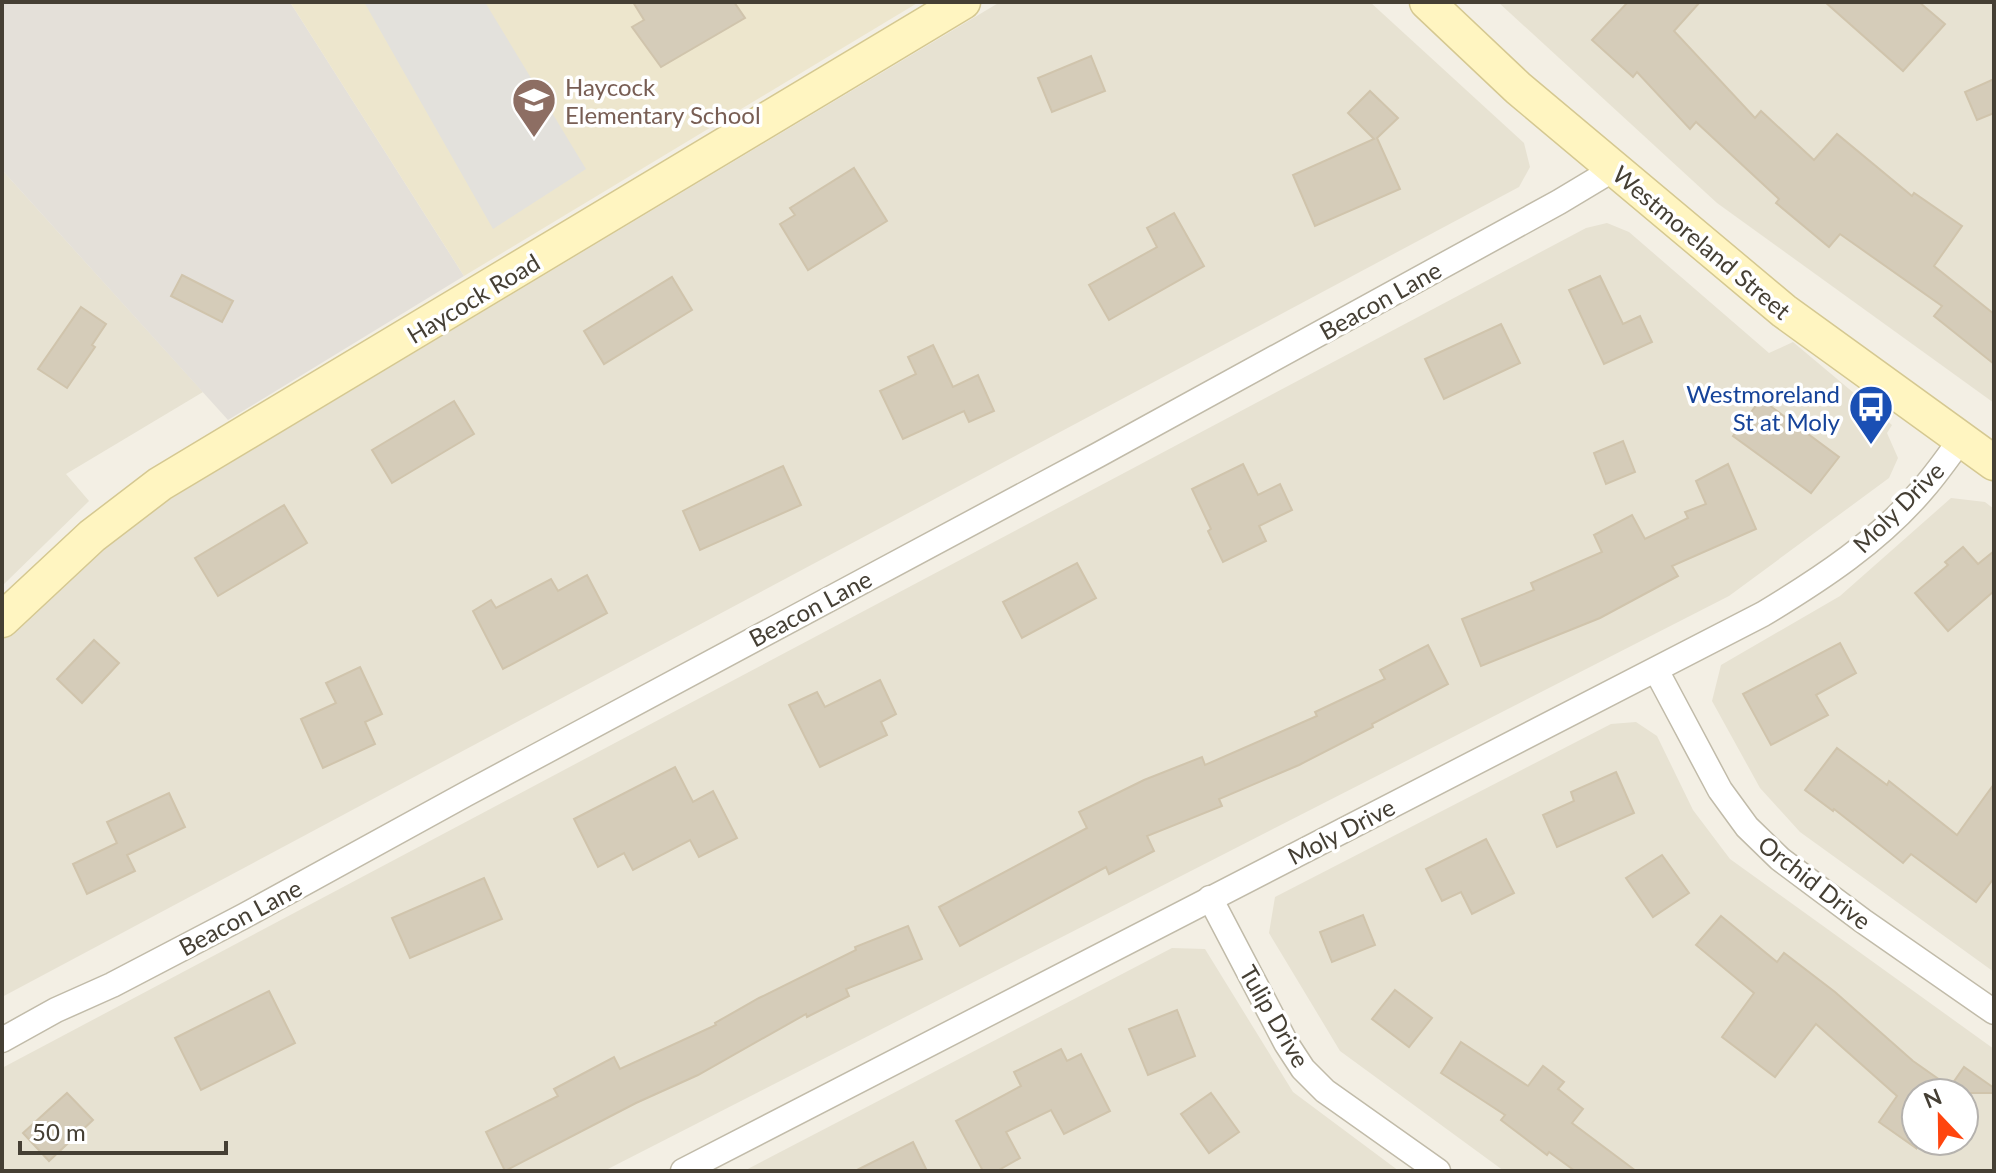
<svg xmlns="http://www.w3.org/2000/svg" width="1996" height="1173" font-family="Lato,sans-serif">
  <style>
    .residential { fill: #e7e2d2; fill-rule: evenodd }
    .industrial { fill: #e4e0d9 }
    .education { fill: #ede6cd }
    .parking { fill: #e3e1dc }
    .building { fill: #d5ccb9; stroke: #d0c4ac; stroke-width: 2 }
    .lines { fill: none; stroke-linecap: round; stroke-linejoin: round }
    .street-casing { stroke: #c1bba9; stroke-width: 27 }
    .secondary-casing { stroke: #d5c891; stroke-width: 37 }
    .street { stroke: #fff; stroke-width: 24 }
    .secondary { stroke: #fff5c1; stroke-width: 34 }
    .labels { text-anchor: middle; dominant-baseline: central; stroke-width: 7; stroke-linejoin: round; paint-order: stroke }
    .education-label { font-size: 24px; fill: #785e54; stroke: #fff; text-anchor: start }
    .street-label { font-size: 24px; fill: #453f34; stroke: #fff }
    .transit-label { font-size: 24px; fill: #164399; stroke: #fff; text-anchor: end }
  </style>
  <rect width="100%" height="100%" fill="#f3efe4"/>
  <g class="residential">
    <path d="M1000 2H1370L1524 143 1530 167 1519 187 2 997V637L95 544Z"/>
    <path d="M1498 2H1994V403L1717 203Z"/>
    <path d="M2 170 203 392 66 474 89 501 2 586Z"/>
    <path d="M1607 223 1629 232 1769 353 1793 342 1892 425 1887 433 1898 458 1889 478 1729 596 604 1171H5L2 1168V1068L1586 228Z"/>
    <path d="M1951 498 1985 502 1994 509V972L1800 832 1760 788 1712 701 1721 665 1840 596Z"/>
    <path d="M1636 722 1657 736 1693 810 1730 859 1994 1049V1171H1504L1340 1051 1269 933 1275 897 1611 724ZM1916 1093H1964V1141H1916Z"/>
    <path d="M1172 948 1205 949 1293 1092 1399 1171H744Z"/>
  </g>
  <path class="industrial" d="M2 2H290L464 276 228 420 2 170Z"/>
  <path class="education" d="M290 2H919L464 276Z"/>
  <path class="parking" d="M364 2H485L586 169 493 229Z"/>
  <g class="building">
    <path d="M633 2H734L745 18 661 67 632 27 644 20Z"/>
    <path d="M1628 2H1700L1674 31 1755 118 1761 111 1814 160 1837 134 1912 196 1914 193 1962 226 1934 266 1994 314V364L1934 316 1942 306 1840 234 1829 247 1776 203 1779 199 1696 122 1690 129 1637 72 1633 77 1592 40Z"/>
    <path d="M1825 2H1919L1945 24 1903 71Z"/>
    <path d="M1091 56 1105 91 1052 112 1038 78Z"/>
    <path d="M1994 79V113L1977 120 1965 92Z"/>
    <path d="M1370 91 1398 118 1377 138 1400 189 1315 226 1293 175 1374 139 1348 113Z"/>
    <path d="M854 168 887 221 808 270 780 224 795 215 790 208Z"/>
    <path d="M1174 213 1204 266 1109 320 1089 285 1157 247 1147 228Z"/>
    <path d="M182 275 233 301 222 322 171 296Z"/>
    <path d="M1600 276 1623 324 1640 316 1652 342 1604 364 1569 290Z"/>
    <path d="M672 277 692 310 604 364 584 331Z"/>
    <path d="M81 307 106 324 92 345 95 347 67 388 38 369Z"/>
    <path d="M1501 324 1520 363 1444 399 1425 359Z"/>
    <path d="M933 345 953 387 978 375 994 411 969 422 964 411 903 439 880 391 916 374 908 357Z"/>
    <path d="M1761 399 1839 457 1811 493 1733 436Z"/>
    <path d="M454 401 474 434 392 483 372 450Z"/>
    <path d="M1623 441 1635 472 1606 484 1594 453Z"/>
    <path d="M1243 464 1258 495 1280 484 1292 510 1259 526 1266 541 1223 562 1208 531 1211 529 1192 489Z"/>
    <path d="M1728 464 1756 529 1672 566 1678 576 1600 618 1481 666 1462 619 1534 590 1531 583 1602 552 1594 535 1632 515 1645 539 1688 518 1685 512 1706 504 1696 481Z"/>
    <path d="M783 466 801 505 700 550 683 511Z"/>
    <path d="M284 505 307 543 218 596 195 558Z"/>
    <path d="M1963 547 1978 564 1994 551V591L1948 631 1915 593 1948 565 1945 562Z"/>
    <path d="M1077 563 1096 598 1022 638 1003 602Z"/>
    <path d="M587 575 607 613 503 669 473 611 491 600 496 608 551 579 558 591Z"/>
    <path d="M94 640 119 663 82 703 57 679Z"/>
    <path d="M1840 643 1856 673 1816 695 1828 715 1771 745 1743 694Z"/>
    <path d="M1428 645 1448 684 1372 724 1373 727 1299 765 1219 799 1222 806 1147 836 1154 851 1109 874 1106 867 960 946 939 907 1087 828 1079 812 1144 780 1202 757 1205 765 1317 716 1315 712 1385 679 1380 670Z"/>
    <path d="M360 667 382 714 365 722 375 744 323 768 301 719 336 703 326 683Z"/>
    <path d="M880 680 896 714 881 722 887 735 820 767 789 705 817 692 825 707Z"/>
    <path d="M1837 748 1887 785 1889 781 1957 835 1994 784V878L1976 902 1911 854 1903 863 1834 809 1833 811 1805 790Z"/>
    <path d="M675 767 693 802 713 791 737 838 699 857 690 840 633 870 624 853 598 867 574 819Z"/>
    <path d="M1616 772 1634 813 1557 847 1543 815 1574 801 1571 792Z"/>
    <path d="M169 793 185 827 127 855 135 871 87 894 73 864 117 843 107 822Z"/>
    <path d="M1486 839 1514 893 1472 914 1461 892 1442 901 1426 869Z"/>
    <path d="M1662 855 1689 893 1653 917 1626 878Z"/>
    <path d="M484 878 502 919 410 958 392 918Z"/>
    <path d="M1363 915 1375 945 1332 962 1320 932Z"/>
    <path d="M1721 916 1777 962 1784 953 1835 992 1913 1061 1950 1087 1964 1067 1994 1088V1093H1916V1148L1879 1122 1897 1096 1816 1024 1775 1077 1722 1037 1754 993 1696 945Z"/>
    <path d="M908 926 922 959 846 989 849 996 807 1017 806 1014 698 1075 636 1103 505 1171 486 1132 558 1096 554 1089 614 1057 620 1069 716 1025 715 1023 759 998 856 950 855 947Z"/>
    <path d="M1395 990 1432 1018 1409 1047 1372 1019Z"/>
    <path d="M269 991 295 1043 201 1090 175 1038Z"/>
    <path d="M1177 1010 1195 1056 1148 1075 1129 1029Z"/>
    <path d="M1461 1042 1528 1086 1543 1066 1564 1082 1558 1089 1583 1109 1572 1123 1636 1171H1575L1549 1152 1547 1155 1501 1120 1505 1115 1441 1073Z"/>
    <path d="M1061 1049 1067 1061 1081 1054 1110 1111 1064 1134 1051 1110 1006 1132 1020 1158 997 1171H983L956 1121 1021 1086 1014 1072Z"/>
    <path d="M67 1093 93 1120 49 1161 23 1133Z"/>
    <path d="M1211 1093 1239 1132 1209 1153 1181 1114Z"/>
    <path d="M913 1142 927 1171H855Z"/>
  </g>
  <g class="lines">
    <g class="street-casing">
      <g id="street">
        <path d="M1656 670 1720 790 1747 827 1780 859 1863 921 1994 1012"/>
        <path d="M1210 898 1286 1043 1303 1069 1325 1091 1438 1171"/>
        <path d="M2 1040 56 1010 112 985 244 916 466 794 1098 455 1559 202 1614 169"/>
        <path d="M683 1171 1763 614C1821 579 1879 541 1923 489 1937 473 1949 456 1961 439"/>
      </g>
    </g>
    <g class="secondary-casing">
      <g id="secondary">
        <path d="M1427 2 1518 88 1784 311 1994 463"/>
        <path d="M2 620 92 536 160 484 963 2"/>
      </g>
    </g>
    <use href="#street" class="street"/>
    <use href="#secondary" class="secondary"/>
  </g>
  <defs>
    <g id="school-pin" transform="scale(2.3)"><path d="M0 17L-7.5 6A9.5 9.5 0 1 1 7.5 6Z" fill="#8d6e63" stroke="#fff"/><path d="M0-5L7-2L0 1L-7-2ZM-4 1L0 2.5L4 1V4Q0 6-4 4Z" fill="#fff"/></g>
    <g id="bus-pin" transform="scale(2.3)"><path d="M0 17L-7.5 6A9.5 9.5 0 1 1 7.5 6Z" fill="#1a4fb4" stroke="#fff"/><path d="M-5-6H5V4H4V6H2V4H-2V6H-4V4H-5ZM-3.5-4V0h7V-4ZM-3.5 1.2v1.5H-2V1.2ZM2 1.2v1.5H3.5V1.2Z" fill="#fff"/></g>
  </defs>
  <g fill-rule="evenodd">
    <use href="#school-pin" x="534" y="100"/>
    <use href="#bus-pin" x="1871" y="407"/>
  </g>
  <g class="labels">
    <g class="education-label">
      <text x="565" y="86">Haycock<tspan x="565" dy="28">Elementary School</tspan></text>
    </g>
    <g class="street-label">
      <text transform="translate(1702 242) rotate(40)">Westmoreland Street</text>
      <text transform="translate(473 298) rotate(-31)">Haycock Road</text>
      <text transform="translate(1380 300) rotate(-29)">Beacon Lane</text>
      <text transform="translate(1898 507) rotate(-45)">Moly Drive</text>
      <text transform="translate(810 608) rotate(-28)">Beacon Lane</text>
      <text transform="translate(1341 831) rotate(-27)">Moly Drive</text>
      <text transform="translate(1815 882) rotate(38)">Orchid Drive</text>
      <text transform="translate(240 917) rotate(-28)">Beacon Lane</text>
      <text transform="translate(1275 1016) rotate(60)">Tulip Drive</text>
    </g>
    <g class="transit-label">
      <text x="1840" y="393">Westmoreland<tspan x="1840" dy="28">St at Moly</tspan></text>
    </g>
  </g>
  <rect width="1996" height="1173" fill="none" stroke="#453f34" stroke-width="8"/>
  <g transform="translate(1940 1117) rotate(338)"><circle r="38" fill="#ffffff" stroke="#b5b2ae" stroke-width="2"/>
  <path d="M0-6L14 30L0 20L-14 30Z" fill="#ff450e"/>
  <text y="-12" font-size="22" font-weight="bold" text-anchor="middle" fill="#453f34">N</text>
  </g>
  <path d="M20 1141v12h206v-12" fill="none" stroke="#453f34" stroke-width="4"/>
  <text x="32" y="1141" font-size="24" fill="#453f34" stroke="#ffffff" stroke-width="6" paint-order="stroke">50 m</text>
</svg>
